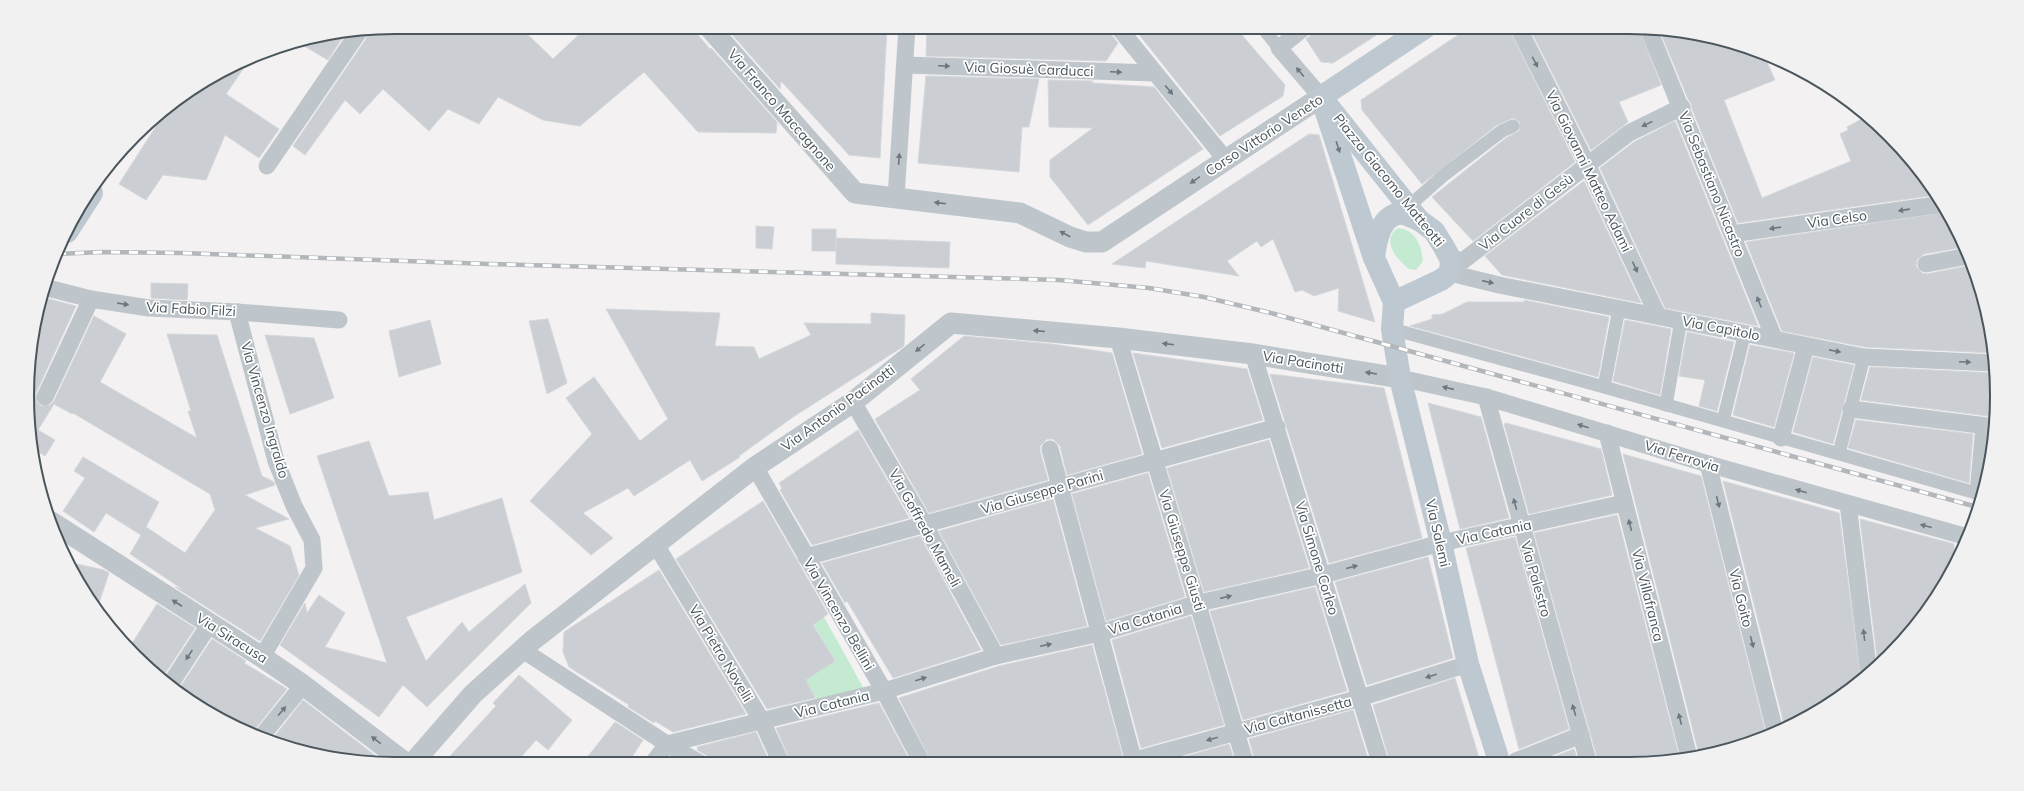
<svg xmlns="http://www.w3.org/2000/svg" width="2024" height="791" font-family="Mulish,sans-serif">
  <style>
    .green { fill: #c4ebd1 }
    .building { fill: #cbced2; stroke: #d5d7db }
    .lines { fill: none; stroke-linecap: round; stroke-linejoin: round }
    .pedestrian { stroke: #bec6cb; stroke-width: 13 }
    .minor { stroke: #bec6cb; stroke-width: 17 }
    .tertiary { stroke: #bec6cb; stroke-width: 21 }
    .secondary { stroke: #bec8d0; stroke-width: 22 }
    .rail-casing { stroke: #b3b6ba; stroke-width: 4.5 }
    .rail { stroke: #fff; stroke-width: 3; stroke-dasharray: 9; stroke-linecap: butt }
    .oneway { fill: #6d777d }
    .oneway2 { fill: #6d787f }
    .labels { text-anchor: middle; dominant-baseline: central; stroke-width: 3.5; stroke-linejoin: round; paint-order: stroke }
    .street-label { font-size: 14px; fill: #4a555c; stroke: #fff }
    .rim { fill: none; stroke: #4a555c; stroke-width: 2 }
  </style>
  <rect width="100%" height="100%" fill="#f3f1f1"/>
  <g class="green">
    <path d="M1398 228C1416 230 1421 245 1423 261L1416 270 1409 269C1397 260 1380 240 1398 228Z"/>
    <path d="M824 617 864 689 816 699 806 680 835 661 813 624Z"/>
  </g>
  <g class="building">
    <path d="M396 27H520L553 59 587 27H691L710 49 711 48 777 122 776 133 698 132 644 72 580 126 543 120 498 97 479 124 448 109 429 131 383 89 360 114 345 100 305 155 293 146 366 39 368 32Z"/>
    <path d="M733 27H887L880 158 849 155 781 81 780 89 729 31Z"/>
    <path d="M927 27H1108L1110 33 1118 43 1106 61 926 56Z"/>
    <path d="M1133 27H1235L1285 85 1283 96 1220 136Z"/>
    <path d="M1321 27H1389L1333 63 1321 62 1306 39Z"/>
    <path d="M1470 27H1508L1575 162 1473 241 1432 197 1506 138 1519 131 1520 122 1513 118 1497 125 1422 184 1362 110 1361 100Z"/>
    <path d="M1529 27 1639 28 1661 85 1619 102 1628 122 1591 150Z"/>
    <path d="M1660 31 1724 40 1764 55 1775 80 1724 100 1762 198 1851 161 1840 134 1848 130 1847 127 1867 116 1906 153 1936 195 1738 223 1692 109 1691 103 1688 99Z"/>
    <path d="M344 35 328 60 299 43Z"/>
    <path d="M250 59 226 94 279 129 259 158 225 135 206 180 163 175 146 200 119 184 169 106 211 76Z"/>
    <path d="M926 76 1039 79 1029 127H1022L1019 172 918 163Z"/>
    <path d="M1048 80 1093 81 1092 83 1154 87 1203 149 1088 225 1050 177V160L1093 128 1049 127Z"/>
    <path d="M1675 121 1758 326 1665 308 1600 168 1634 142Z"/>
    <path d="M1309 134 1319 135 1375 322 1338 311 1339 288 1314 296 1302 290 1295 292 1273 239 1261 247 1257 241 1227 261 1239 276 1146 261 1145 268 1112 264Z"/>
    <path d="M1584 181 1641 303 1502 275 1485 256Z"/>
    <path d="M1948 212 1964 247 1924 254 1917 260 1916 266 1922 273 1927 274 1972 265 1978 277 1994 353 1865 347 1782 331 1746 242Z"/>
    <path d="M756 226 774 227 772 249 756 248Z"/>
    <rect x="812" y="229" width="24" height="22"/>
    <path d="M836 238 950 242 949 268 836 264Z"/>
    <path d="M151 283 188 284 187 300 151 298Z"/>
    <path d="M45 298 76 306 36 393 37 402 41 406 50 405 54 401 94 316 126 334 100 382 197 438 188 411H191L167 334 217 335 262 476 274 482 275 485 245 495 289 519 255 528 290 546 299 575 260 641 175 587 182 589 130 554 141 535 106 513 94 532 63 511 85 478 74 471 83 457 159 502 146 527 185 553 215 510 210 494 73 413 72 414 54 404 38 430 55 440 45 456 34 449 30 347 40 307Z"/>
    <path d="M1524 300 1609 317 1598 377 1410 326 1432 319V315L1443 314 1467 302H1525Z"/>
    <path d="M606 309 720 313 715 346 754 347 759 359 811 335 804 323 871 324V313L905 315 904 346 793 417 739 456 740 457 702 481 690 460 634 496 628 488 583 513 613 538 591 555 530 501 592 434 566 398 594 377 640 441 668 419Z"/>
    <path d="M548 319 567 383 547 394 529 321Z"/>
    <path d="M430 320 441 364 399 377 389 331Z"/>
    <path d="M1625 320 1671 329 1660 395 1613 381Z"/>
    <path d="M1687 332 1734 342 1717 411 1699 406 1705 380 1679 376Z"/>
    <path d="M265 335 314 338 334 398 290 414Z"/>
    <path d="M964 336 1052 344 1112 353 1142 454 1067 475 1060 446 1053 439H1047L1040 446V451L1048 480 929 513 875 419 920 390 911 379Z"/>
    <path d="M1750 345 1794 353 1774 427 1733 415Z"/>
    <path d="M1133 353 1247 369 1263 420 1162 448Z"/>
    <path d="M1813 357 1854 365 1833 444 1793 432Z"/>
    <path d="M1870 367 1995 373 1996 417 1861 400Z"/>
    <path d="M1270 374 1384 388 1422 538 1329 563Z"/>
    <path d="M1428 403 1481 417 1509 518 1460 529Z"/>
    <path d="M1856 420 1973 434 1969 483 1848 448Z"/>
    <path d="M1506 423 1601 449 1612 495 1529 514 1504 424Z"/>
    <path d="M858 430 909 518 812 545 780 490 782 488 779 483Z"/>
    <path d="M1989 436 1993 437 1985 487Z"/>
    <path d="M1269 440 1309 568 1204 592 1167 468Z"/>
    <path d="M369 441 389 496 428 492 434 520 502 498 522 572 406 617 426 661 462 622 469 632 525 584 531 603 427 707 403 685 379 717 280 645 305 603 307 613 319 595 345 613 325 647 387 663 317 456Z"/>
    <path d="M1623 454 1701 476 1766 734 1699 754Z"/>
    <path d="M1148 473 1185 597 1106 621 1072 494Z"/>
    <path d="M1723 481 1839 513 1861 680 1791 726 1785 728Z"/>
    <path d="M1053 499 1087 626 1001 645 939 531Z"/>
    <path d="M763 501 828 614 813 625 835 661 806 680 815 698 767 709 676 559Z"/>
    <path d="M1617 515 1680 760 1677 761H1598L1534 533Z"/>
    <path d="M1860 519 1954 544V557L1935 600 1878 665Z"/>
    <path d="M920 536 981 650 893 678 847 601 845 603 822 563Z"/>
    <path d="M1515 537 1569 729 1519 749 1466 548Z"/>
    <path d="M1428 557 1453 658 1367 685 1335 582Z"/>
    <path d="M68 562 104 570 109 573 97 609 89 600Z"/>
    <path d="M659 570 746 714 673 732 655 721 654 723 628 707 629 705 569 667 563 652 564 632Z"/>
    <path d="M1315 587 1347 691 1243 720 1210 611Z"/>
    <path d="M157 604 195 628 162 678 131 645Z"/>
    <path d="M1191 616 1224 725 1141 748 1112 640Z"/>
    <path d="M212 639 246 661 244 663 287 689 252 733 233 726 177 692Z"/>
    <path d="M1092 645 1122 754 1118 762 932 763 899 698 999 666Z"/>
    <path d="M519 675 572 720 548 750 536 740 515 764H459L450 756 496 706 493 703Z"/>
    <path d="M1455 678 1480 761 1390 762 1373 705Z"/>
    <path d="M303 700 385 763 300 751 271 741Z"/>
    <path d="M879 703 911 763H791L776 728Z"/>
    <path d="M1353 710 1369 762H1255L1249 739Z"/>
    <path d="M615 722 643 740 628 763 582 764Z"/>
    <path d="M756 732 770 763H720L697 750 698 748 697 747Z"/>
    <path d="M1229 744 1235 762H1165Z"/>
    <path d="M1574 749 1578 761H1543Z"/>
  </g>
  <g class="lines">
    <g class="pedestrian">
      <path d="M1262 27 1279 48"/>
      <path d="M1267 33 1279 27"/>
      <path d="M1409 206 1444 175 1502 131 1513 126"/>
      <path d="M1392 329 1604 387 1983 495"/>
      <path d="M1604 387 1619 309"/>
      <path d="M1666 405 1681 320"/>
      <path d="M1723 421 1745 332"/>
      <path d="M1839 453 1864 357"/>
      <path d="M1976 493 1982 426"/>
    </g>
    <g class="minor">
      <path d="M1118 27 1226 160"/>
      <path d="M1305 27 1279 48 1321 97"/>
      <path d="M1518 27 1587 164 1658 316"/>
      <path d="M1649 30 1774 338"/>
      <path d="M905 65 1154 73"/>
      <path d="M267 166 358 33"/>
      <path d="M896 198 907 27"/>
      <path d="M1732 234 1943 204"/>
      <path d="M1451 260H1464L1629 133 1682 107"/>
      <path d="M1926 264 1968 256"/>
      <path d="M1450 273 1499 285 1864 357 1994 363"/>
      <path d="M44 287 91 299 149 308 237 312 339 320"/>
      <path d="M237 312 276 461 294 506 312 540 314 568 262 657"/>
      <path d="M1118 338 1245 762"/>
      <path d="M1253 354 1380 762"/>
      <path d="M1400 378 1486 397 1708 464 1964 536"/>
      <path d="M45 397 91 299"/>
      <path d="M1486 397 1588 761"/>
      <path d="M853 402 925 525 996 656"/>
      <path d="M1851 409 1995 427"/>
      <path d="M1607 433 1689 757"/>
      <path d="M1781 438 1806 346"/>
      <path d="M1050 449 1134 762"/>
      <path d="M1708 464 1775 731"/>
      <path d="M755 467 884 691 922 763"/>
      <path d="M1848 504 1869 674"/>
      <path d="M656 545 762 721 781 763"/>
      <path d="M806 557 1277 427"/>
      <path d="M521 649 667 744 700 763"/>
      <path d="M169 686 209 625"/>
      <path d="M261 737 303 685"/>
      <path d="M1516 761 1581 735"/>
      <path d="M1128 762 1360 698 1468 664"/>
      <path d="M653 763 667 744 884 691 996 656 1100 633 1199 603 1323 575 1441 543 1624 503"/>
    </g>
    <g class="tertiary">
      <path d="M709 27 855 193 1020 213 1070 237 1086 242H1102L1321 97"/>
      <path d="M50 521 262 657 303 685 407 764"/>
      <path d="M412 764 473 694 533 640 755 467 853 402 951 323 1118 338 1253 354 1400 378"/>
    </g>
    <g class="secondary">
      <path d="M1321 97 1374 258 1394 302 1392 329 1400 378 1441 543 1468 664 1499 761"/>
      <path d="M1321 97 1426 27"/>
      <path d="M1329 107 1419 220 1434 231 1444 247 1451 260 1450 273 1441 280 1394 302"/>
      <path d="M67 232 92 193"/>
      <path d="M1374 257C1376 241 1381 211 1404 214 1408 215 1414 218 1419 220"/>
    </g>
    <g class="rail-casing">
      <path id="rail" d="M57 254 102 252 182 253 489 264 1059 280 1149 288 1204 297 1271 313 1977 507"/>
    </g>
    <use href="#rail" class="rail"/>
  </g>
  <defs><path id="oneway-solid" d="M-6-.8H1V-3.2L6.5 0L1 3.2V.8H-6Z"/></defs>
  <g class="oneway">
    <use href="#oneway-solid" transform="translate(1535 62) rotate(63)"/>
    <use href="#oneway-solid" transform="translate(944 66) rotate(2)"/>
    <use href="#oneway-solid" transform="translate(1116 72) rotate(2)"/>
    <use href="#oneway-solid" transform="translate(1300 72) rotate(-130)"/>
    <use href="#oneway-solid" transform="translate(1169 90) rotate(50)"/>
    <use href="#oneway-solid" transform="translate(1647 124) rotate(154)"/>
    <use href="#oneway-solid" transform="translate(899 159) rotate(-86)"/>
    <use href="#oneway-solid" transform="translate(1195 180) rotate(146)"/>
    <use href="#oneway-solid" transform="translate(940 203) rotate(-173)"/>
    <use href="#oneway-solid" transform="translate(1904 210) rotate(172)"/>
    <use href="#oneway-solid" transform="translate(1775 228) rotate(172)"/>
    <use href="#oneway-solid" transform="translate(1065 234) rotate(-152)"/>
    <use href="#oneway-solid" transform="translate(1635 267) rotate(65)"/>
    <use href="#oneway-solid" transform="translate(1488 282) rotate(13)"/>
    <use href="#oneway-solid" transform="translate(1759 302) rotate(-112)"/>
    <use href="#oneway-solid" transform="translate(123 304) rotate(9)"/>
    <use href="#oneway-solid" transform="translate(1039 331) rotate(-175)"/>
    <use href="#oneway-solid" transform="translate(1168 344) rotate(-173)"/>
    <use href="#oneway-solid" transform="translate(920 348) rotate(141)"/>
    <use href="#oneway-solid" transform="translate(1835 351) rotate(11)"/>
    <use href="#oneway-solid" transform="translate(1965 362) rotate(3)"/>
    <use href="#oneway-solid" transform="translate(1371 373) rotate(-171)"/>
    <use href="#oneway-solid" transform="translate(1448 388) rotate(-167)"/>
    <use href="#oneway-solid" transform="translate(1583 426) rotate(-163)"/>
    <use href="#oneway-solid" transform="translate(1801 491) rotate(-164)"/>
    <use href="#oneway-solid" transform="translate(1718 502) rotate(76)"/>
    <use href="#oneway-solid" transform="translate(1515 504) rotate(-105)"/>
    <use href="#oneway-solid" transform="translate(1630 525) rotate(-104)"/>
    <use href="#oneway-solid" transform="translate(1926 526) rotate(-165)"/>
    <use href="#oneway-solid" transform="translate(1352 567) rotate(-15)"/>
    <use href="#oneway-solid" transform="translate(1226 597) rotate(-13)"/>
    <use href="#oneway-solid" transform="translate(177 603) rotate(-147)"/>
    <use href="#oneway-solid" transform="translate(1864 635) rotate(-97)"/>
    <use href="#oneway-solid" transform="translate(1752 642) rotate(76)"/>
    <use href="#oneway-solid" transform="translate(1046 645) rotate(-12)"/>
    <use href="#oneway-solid" transform="translate(189 655) rotate(124)"/>
    <use href="#oneway-solid" transform="translate(1431 676) rotate(163)"/>
    <use href="#oneway-solid" transform="translate(921 679) rotate(-18)"/>
    <use href="#oneway-solid" transform="translate(1574 710) rotate(-106)"/>
    <use href="#oneway-solid" transform="translate(282 711) rotate(-50)"/>
    <use href="#oneway-solid" transform="translate(1680 719) rotate(-104)"/>
    <use href="#oneway-solid" transform="translate(1212 739) rotate(164)"/>
    <use href="#oneway-solid" transform="translate(376 740) rotate(-143)"/>
  </g>
  <use class="oneway2" href="#oneway-solid" transform="translate(1338 147) rotate(72)"/>
  <g class="labels">
    <g class="street-label">
      <text transform="translate(1029 69) rotate(2)">Via Giosuè Carducci</text>
      <text transform="translate(782 110) rotate(49)">Via Franco Maccagnone</text>
      <text transform="translate(1264 135) rotate(-33)">Corso Vittorio Veneto</text>
      <text transform="translate(1589 171) rotate(64)">Via Giovanni Matteo Adami</text>
      <text transform="translate(1389 180) rotate(51)">Piazza Giacomo Matteotti</text>
      <text transform="translate(1712 184) rotate(68)">Via Sebastiano Nicastro</text>
      <text transform="translate(1526 212) rotate(-38)">Via Cuore di Gesù</text>
      <text transform="translate(1837 219) rotate(-8)">Via Celso</text>
      <text transform="translate(191 309) rotate(3)">Via Fabio Filzi</text>
      <text transform="translate(1721 328) rotate(11)">Via Capitolo</text>
      <text transform="translate(1303 362) rotate(9)">Via Pacinotti</text>
      <text transform="translate(838 408) rotate(-36)">Via Antonio Pacinotti</text>
      <text transform="translate(265 410) rotate(74)">Via Vincenzo Ingraldo</text>
      <text transform="translate(1682 456) rotate(17)">Via Ferrovia</text>
      <text transform="translate(1042 492) rotate(-16)">Via Giuseppe Parini</text>
      <text transform="translate(925 528) rotate(61)">Via Goffredo Mameli</text>
      <text transform="translate(1494 532) rotate(-12)">Via Catania</text>
      <text transform="translate(1438 533) rotate(77)">Via Salemi</text>
      <text transform="translate(1182 550) rotate(73)">Via Giuseppe Giusti</text>
      <text transform="translate(1317 558) rotate(73)">Via Simone Corleo</text>
      <text transform="translate(1536 579) rotate(74)">Via Palestro</text>
      <text transform="translate(1648 595) rotate(76)">Via Villafranca</text>
      <text transform="translate(1741 598) rotate(76)">Via Goito</text>
      <text transform="translate(839 614) rotate(60)">Via Vincenzo Bellini</text>
      <text transform="translate(1145 619) rotate(-17)">Via Catania</text>
      <text transform="translate(232 638) rotate(32)">Via Siracusa</text>
      <text transform="translate(721 653) rotate(59)">Via Pietro Novelli</text>
      <text transform="translate(832 704) rotate(-14)">Via Catania</text>
      <text transform="translate(1298 715) rotate(-15)">Via Caltanissetta</text>
    </g>
  </g>
  <path d="M0 0H2024V791H0ZM395 34H1629A361 361 0 0 1 1990 395V396A361 361 0 0 1 1629 757H395A361 361 0 0 1 34 396V395A361 361 0 0 1 395 34Z" fill="#f1f1f2" fill-rule="evenodd"/>
  <path class="rim" d="M395 34H1629A361 361 0 0 1 1990 395V396A361 361 0 0 1 1629 757H395A361 361 0 0 1 34 396V395A361 361 0 0 1 395 34Z"/>
</svg>
